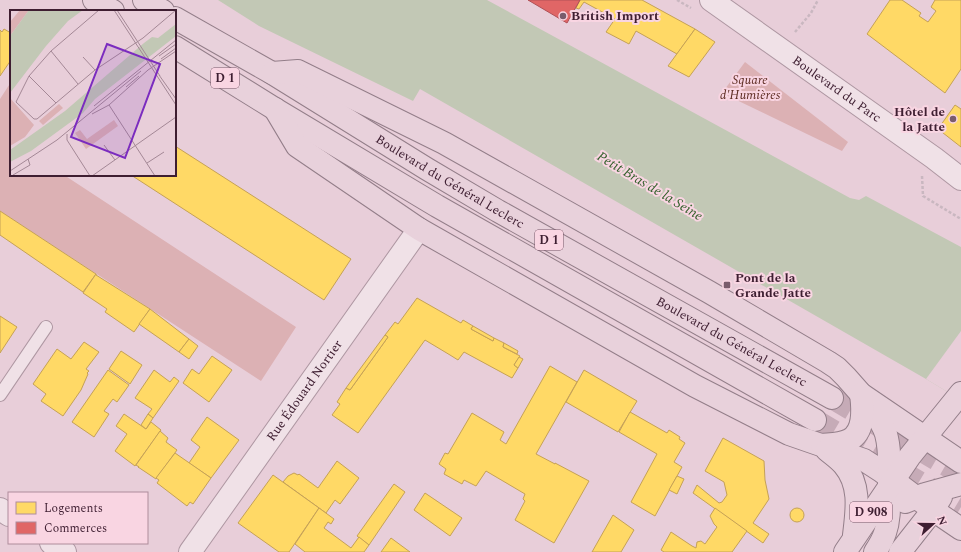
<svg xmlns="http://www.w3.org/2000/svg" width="961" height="552" font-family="Spectral,serif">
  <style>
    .green { fill: #dcb1b4 }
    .water { fill: #c2c8b5 }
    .pier { fill: #e8ced9 }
    .homes { fill: #ffd966; stroke: #c5a156 }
    .shops { fill: #e06666; stroke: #af5056 }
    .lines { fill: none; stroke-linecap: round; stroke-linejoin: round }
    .primary-tunnel { stroke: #c6abb7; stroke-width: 22; stroke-dasharray: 22 11; stroke-linecap: butt }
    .lane-casing { stroke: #ae97a2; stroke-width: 14 }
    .street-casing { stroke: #ae97a2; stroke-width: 24 }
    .primary-casing { stroke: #937e89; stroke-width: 24 }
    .path { stroke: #c9b7c0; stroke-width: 2.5; stroke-dasharray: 3 2; stroke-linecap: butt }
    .lane { stroke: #f0e1e7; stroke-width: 12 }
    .street { stroke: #f0e1e7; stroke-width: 22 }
    .primary { stroke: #e8d1db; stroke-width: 22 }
    .poi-dot { fill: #7a5c6c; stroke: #f9d5e2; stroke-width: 1.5 }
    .labels { text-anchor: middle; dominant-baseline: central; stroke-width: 4; stroke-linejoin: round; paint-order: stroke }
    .shield { fill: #f9d5e2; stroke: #765566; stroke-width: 1 }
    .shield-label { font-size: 12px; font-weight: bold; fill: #3e1e31 }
    .poi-label { font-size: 13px; font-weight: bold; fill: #3e1e31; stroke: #f9d5e2; text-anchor: start }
    .park-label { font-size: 13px; font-style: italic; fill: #5d2c22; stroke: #f9d5e2 }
    .street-label { font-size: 13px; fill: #3e1e31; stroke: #f9d5e2 }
    .water-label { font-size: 14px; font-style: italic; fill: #33602b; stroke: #f9d5e2 }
    .inset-road { fill: none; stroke: #a48896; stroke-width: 1 }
    .view { fill: #7b2cbf; fill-opacity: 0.15; stroke: #7b2cbf; stroke-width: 2 }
    .inset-edge { fill: none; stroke: #3e1e31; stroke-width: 2 }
  </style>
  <rect width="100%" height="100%" fill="#e8ced9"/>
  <g class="green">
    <path d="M745 62 848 142 842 151 722 93Z"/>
    <path d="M11 82V175H64L296 327 261 381 0 211V99Z"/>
  </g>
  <path class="water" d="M218 0H487L850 198 859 200 866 196 961 247V400L926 379 420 89 413 101 259 26Z"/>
  <path class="pier" d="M961 331V400L926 379Z"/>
  <g class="homes">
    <path d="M580 0H642L695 29 677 54 636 31 629 44 606 32 615 19 584 2 579 9 576 8Z"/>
    <path d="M890 0H902L921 13 919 16 928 22 936 11 931 7 935 0H961V69L945 93 867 34Z"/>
    <path d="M4 29 11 33V60L0 76V30L2 32Z"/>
    <path d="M695 29 715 42 689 77 668 66Z"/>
    <path d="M955 105 961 109V147L938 129Z"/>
    <path d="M175 146 351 259 324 300 131 175H175Z"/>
    <path d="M0 211 96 274 83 292 0 235Z"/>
    <path d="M96 274V275L150 309 134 332 105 312 107 309 83 293Z"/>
    <path d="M417 298 461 323 463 320 473 326 471 329 493 341 494 338 504 343 503 347 520 356 514 365 518 368 512 378 464 352 458 360 450 355 425 340 358 433 332 415 340 404 337 402 346 388 350 390 388 337 385 335 395 322 398 324Z"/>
    <path d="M150 309 189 339 179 352 139 324Z"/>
    <path d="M0 316 17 327 0 353Z"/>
    <path d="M473 326 494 338 493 341 471 329Z"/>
    <path d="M385 335 388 337 350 390 346 388Z"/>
    <path d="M189 339 198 346 189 359 179 352Z"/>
    <path d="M84 342 99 352 86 369 89 371 87 373 88 374 81 390 63 416 41 401 46 394 33 384 57 349 71 359Z"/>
    <path d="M504 343 518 351 517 354 503 347Z"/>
    <path d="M121 351 142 365 130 384 109 369Z"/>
    <path d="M212 356 232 370 209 402 183 383 192 369 199 374Z"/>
    <path d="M519 357 523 359 518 368 514 365Z"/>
    <path d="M550 366 577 382 536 454 555 464V463L589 481 554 543 515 520 525 501 523 499 525 494 486 471 476 486 464 480 462 484 444 474 446 469 439 464 445 453 448 454 472 413 504 432 500 440 506 444Z"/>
    <path d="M108 370 129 385 117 402 113 399 104 411 109 414 94 437 72 422Z"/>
    <path d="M154 370 170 382 174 377 179 381 153 418 148 414 152 409 135 398Z"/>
    <path d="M584 370 637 401 618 432 566 402Z"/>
    <path d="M630 412 667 433 669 430 680 437 679 439 685 443 674 462 682 467 655 516 631 502 657 454 619 432Z"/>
    <path d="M124 414 146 429 151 422 161 430 135 466 115 451 127 434 116 426Z"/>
    <path d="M148 414 153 418 146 429 141 425Z"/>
    <path d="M207 417 239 440 211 478 189 463 200 447 191 440Z"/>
    <path d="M160 431 168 438 166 442 177 450 156 479 138 467H139L136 465Z"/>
    <path d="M723 438 764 461 765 480 769 499 753 523 769 534 763 543 693 493 697 485 719 503 722 502 727 495 724 482 705 471Z"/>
    <path d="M175 453 211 478 193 504 190 502 187 506 157 483 159 480 156 478Z"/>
    <path d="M337 461 359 478 340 504 335 500 326 513 283 482 288 476 294 473 298 475 299 474 318 488Z"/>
    <path d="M273 475 319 508 289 552H279L238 523Z"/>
    <path d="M677 476 684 479 677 494 669 490Z"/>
    <path d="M394 484 405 492 369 545 357 536Z"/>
    <path d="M425 493 462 518 450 536 414 510Z"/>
    <path d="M319 508 334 519 331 524 328 522 324 528 351 548 359 537 369 545 364 552H305L295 544Z"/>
    <path d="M715 508 747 531 732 552H664L661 550 671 532 692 546 696 548 697 542 701 541 705 544 717 527 714 524 710 516Z"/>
    <circle cx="797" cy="515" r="7"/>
    <path d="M613 515 634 530 621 552H592Z"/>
    <path d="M391 538 410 552H381Z"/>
  </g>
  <path class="shops" d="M528 0H580L567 23Z"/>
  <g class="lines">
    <g class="primary-tunnel">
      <path d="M832 398 961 474"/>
      <path d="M815 420 961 507"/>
    </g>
    <g class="lane-casing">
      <path id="lane" d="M0 395 46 327"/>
    </g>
    <g class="street-casing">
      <g id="street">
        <path id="s1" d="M711 0 934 158 961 179"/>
        <path d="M0 509 9 515"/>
        <path d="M51 543 65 552"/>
        <path id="s2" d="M190 552 419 229"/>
      </g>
    </g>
    <g class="primary-casing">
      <g id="primary">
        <path d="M94 0 113 11"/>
        <path d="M144 0 163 11"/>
        <path id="s3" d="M175 18 272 73 427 169 498 211 832 398"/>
        <path d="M175 47 275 109 437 206 815 420"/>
        <path d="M272 73 298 71 444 143 709 292 828 362 837 368 846 377 861 394 961 462"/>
        <path d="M275 109 297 146 419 229 695 386 789 434 864 460 881 471 933 510 961 529"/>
        <path d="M867 402C874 412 882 421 886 434 891 452 889 471 889 490 889 504 890 519 885 533 883 539 879 546 875 552"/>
        <path d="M822 445C831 444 841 444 849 440 865 432 863 409 861 394"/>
        <path d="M827 450C833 455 839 459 844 465 861 485 857 510 854 535"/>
        <path d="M905 502 925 494 961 484"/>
        <path d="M845 552 910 456 961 393"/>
        <path d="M900 552 933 510 941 497"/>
      </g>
    </g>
    <g class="path">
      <path d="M677 0 691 8"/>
      <path d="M795 32 811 13 818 0"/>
      <path d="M922 176 923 196 961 219"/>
    </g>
    <use href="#lane" class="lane"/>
    <use href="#street" class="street"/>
    <use href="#primary" class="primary"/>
  </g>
  <g class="poi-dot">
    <circle cx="563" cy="16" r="4"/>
    <circle cx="953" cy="119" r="4"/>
    <rect x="723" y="281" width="8" height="8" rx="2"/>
  </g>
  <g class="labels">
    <g class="shield">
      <rect x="211" y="68" width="28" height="20" rx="3"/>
      <rect x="535" y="230" width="28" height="20" rx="3"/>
      <rect x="850" y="502" width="42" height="20" rx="3"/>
    </g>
    <g class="shield-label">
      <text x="225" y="78">D 1</text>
      <text x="549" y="240">D 1</text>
      <text x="871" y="512">D 908</text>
    </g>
    <g class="poi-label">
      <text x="571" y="16">British Import</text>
      <text x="945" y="112" text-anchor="end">Hôtel de<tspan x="945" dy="15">la Jatte</tspan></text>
      <text x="735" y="278">Pont de la<tspan x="735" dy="15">Grande Jatte</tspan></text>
    </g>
    <g class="park-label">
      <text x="750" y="80">Square<tspan x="750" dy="15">d'Humières</tspan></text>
    </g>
    <g class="street-label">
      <text stroke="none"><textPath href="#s1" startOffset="154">Boulevard du Parc</textPath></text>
      <text stroke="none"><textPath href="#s3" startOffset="320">Boulevard du Général Leclerc</textPath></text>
      <text stroke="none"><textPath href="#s3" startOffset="644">Boulevard du Général Leclerc</textPath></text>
      <text stroke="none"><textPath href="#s2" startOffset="198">Rue Édouard Nortier</textPath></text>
    </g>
    <g class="water-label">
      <text transform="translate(650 186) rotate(31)">Petit Bras de la Seine</text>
    </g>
  </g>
  <g transform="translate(10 10)">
    <rect width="166" height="166" fill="#e8ced9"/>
    <path d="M10 0H19L0 26V12ZM0 88 24 115 15 127 0 136ZM49 94 53 98 33 115 29 111ZM104 110 108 116 76 139 65 123 70 120 77 129Z" fill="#dcb1b4"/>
    <path d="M19 0H73L58 11 36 36 0 83V26ZM166 14V26L85 89 73 103 21 141 0 152V140L55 101 134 33 142 27 148 28Z" fill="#c2c8b5"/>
    <path class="inset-road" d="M89 0 41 41 19 66 6 92 24 109H27L85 60 133 28 166 0M104 0 166 95M107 0 150 66M41 41 68 74M149 46 166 34M73 47 85 60M151 49 166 38M149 65 166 89M19 66 46 93M116 77 129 66M99 95 145 166M84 96 166 30M82 104 99 95 138 60 166 41M57 124V130L80 166M94 135 105 150M137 153 154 142M0 161 47 130 131 61M3 165 20 155 18 149M82 166 166 107"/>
    <path class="view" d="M97 34 150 54 115 148 61 127Z"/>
    <rect width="166" height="166" class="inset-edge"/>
  </g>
  <rect x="8" y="492" width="140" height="52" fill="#f9d5e2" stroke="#ae8c9b"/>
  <rect x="16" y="502" width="20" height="12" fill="#ffd966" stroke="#ae8c9b"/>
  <text x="44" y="512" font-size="12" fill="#3e1e31">Logements</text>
  <rect x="16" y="522" width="20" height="12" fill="#e06666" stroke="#ae8c9b"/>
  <text x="44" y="532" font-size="12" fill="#3e1e31">Commerces</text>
  <g transform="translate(933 524) rotate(69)" stroke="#f9d5e2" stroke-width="3" paint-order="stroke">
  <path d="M0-3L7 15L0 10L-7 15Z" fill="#3e1e31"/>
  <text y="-6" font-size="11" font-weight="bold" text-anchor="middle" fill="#3e1e31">N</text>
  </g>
</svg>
